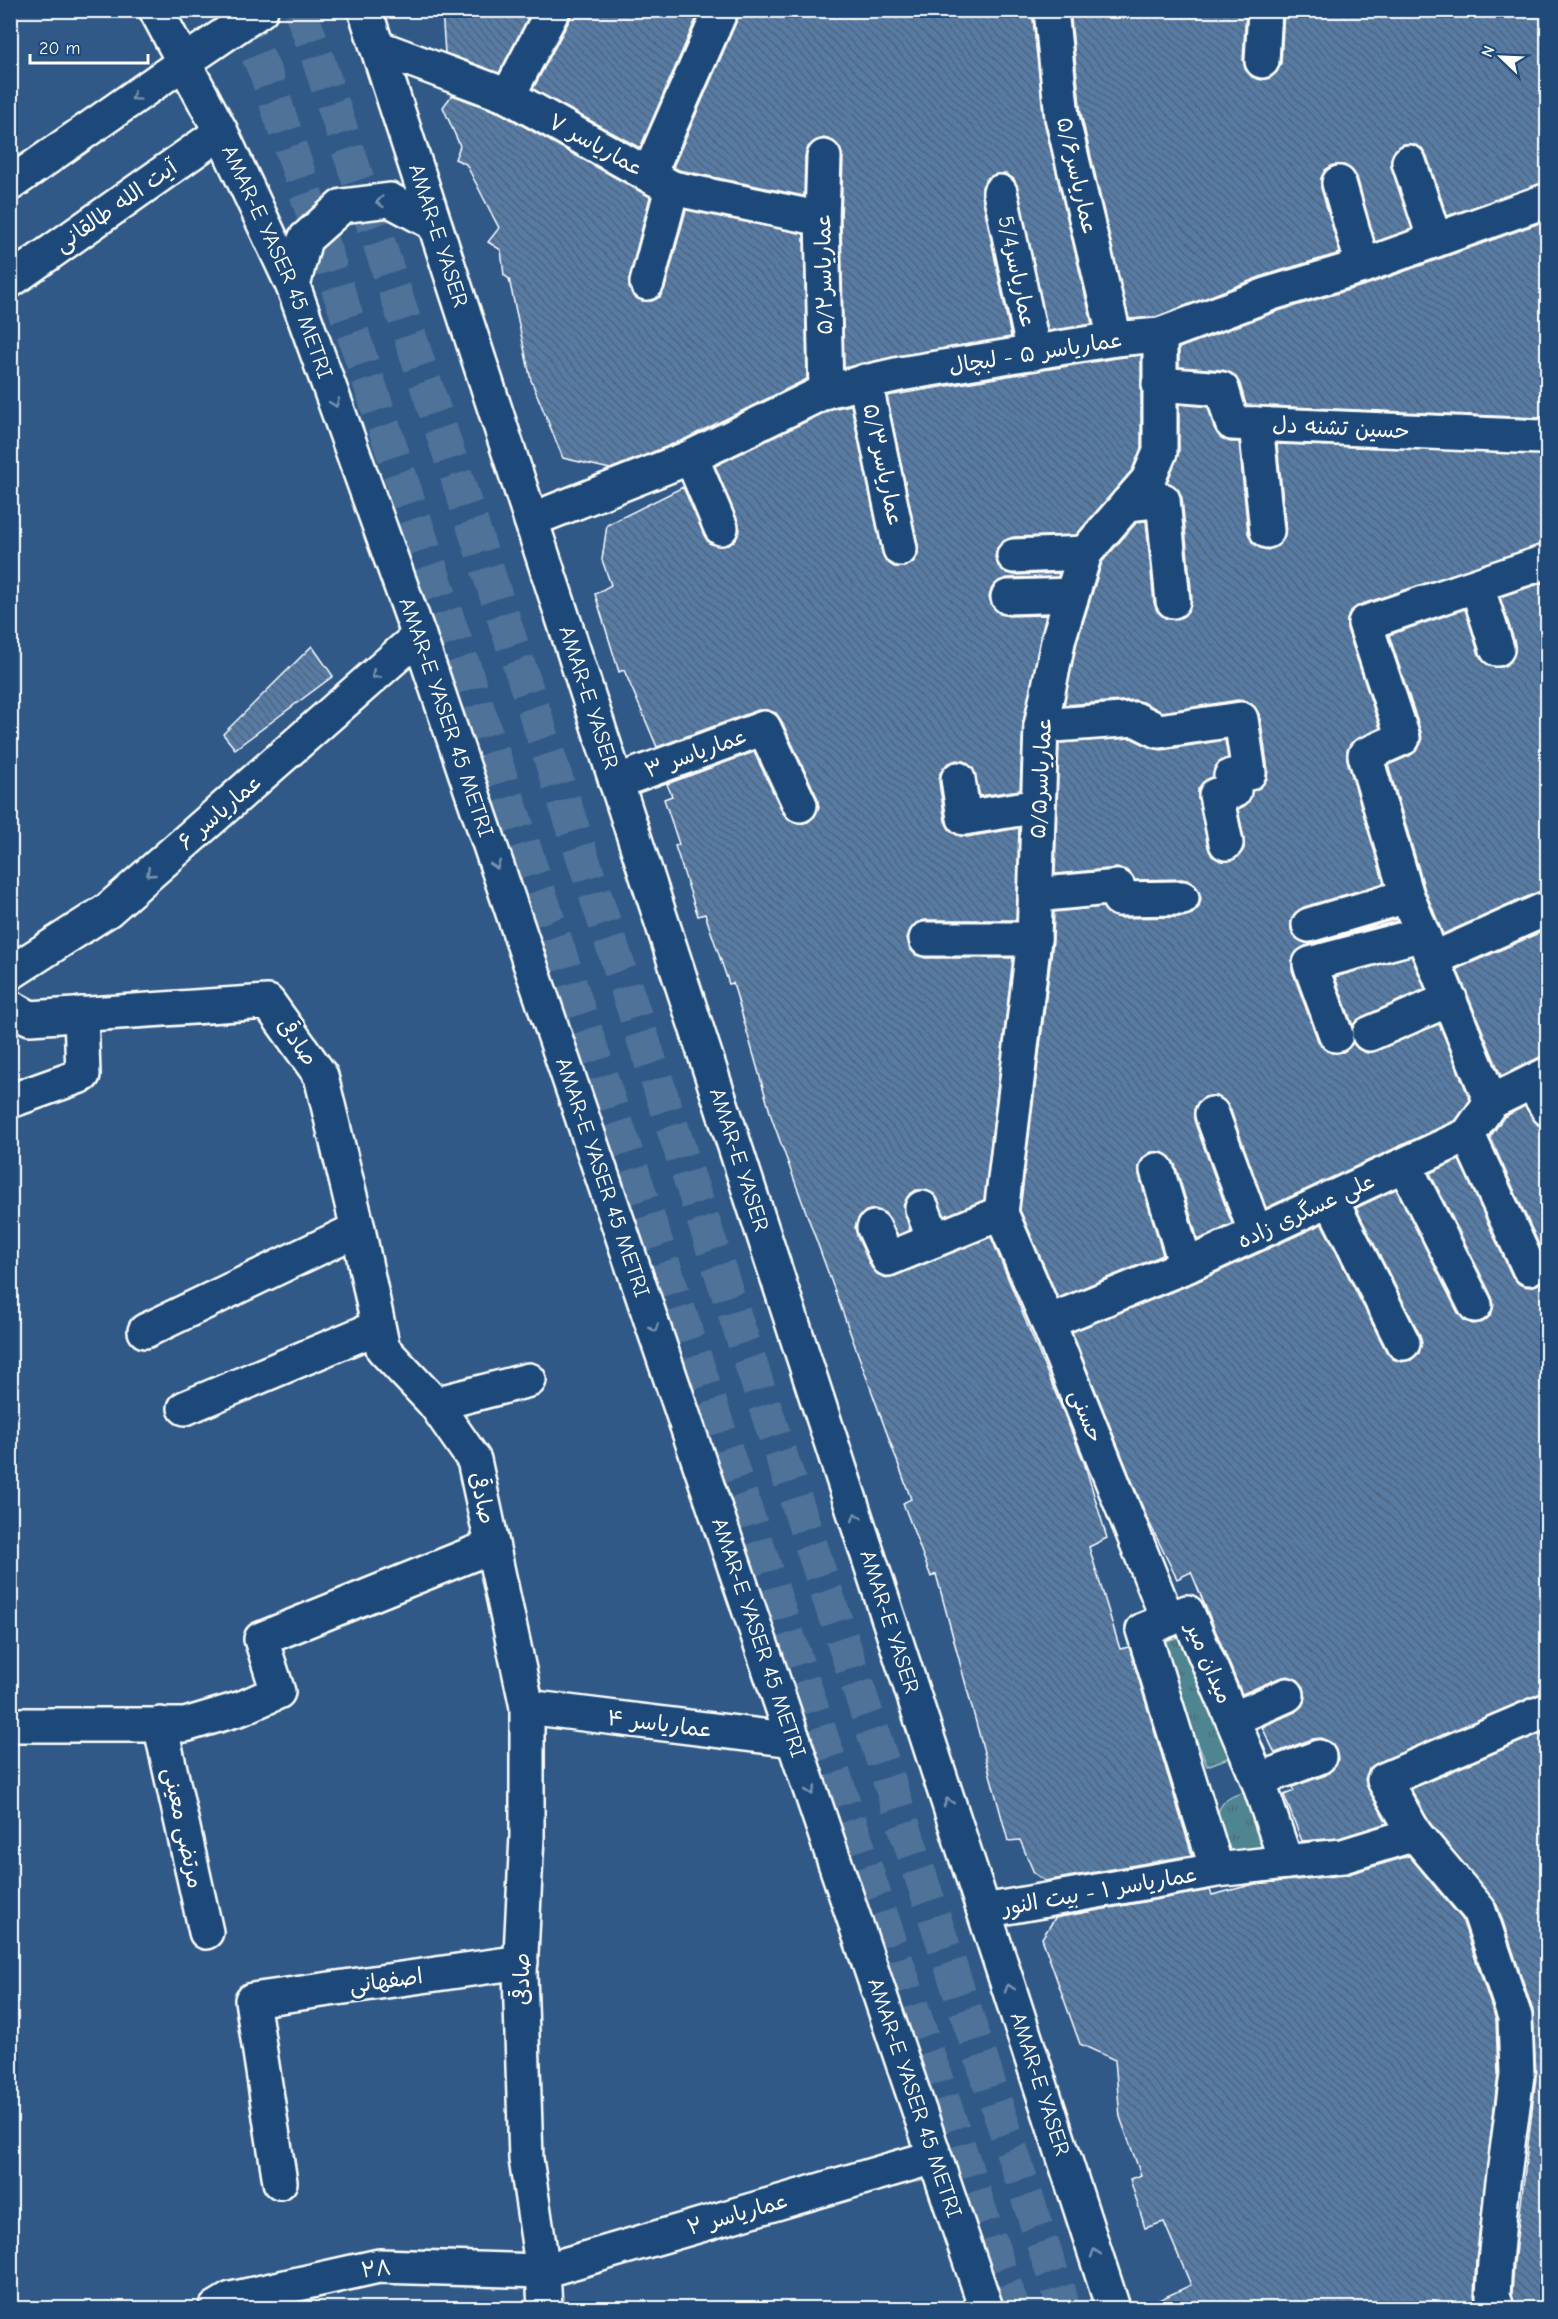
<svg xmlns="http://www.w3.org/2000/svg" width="1558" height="2319" font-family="'Comic Neue','Playpen Sans Arabic',sans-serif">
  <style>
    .grass { fill: url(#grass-tufts); stroke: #a7c2c8; stroke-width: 1.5 }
    .building { fill: url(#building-back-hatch); stroke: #fff; stroke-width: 1.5 }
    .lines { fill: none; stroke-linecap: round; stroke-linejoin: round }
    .major-tunnel { stroke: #4f7299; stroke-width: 33; stroke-dasharray: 33 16; stroke-linecap: butt }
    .minor-casing { stroke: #fff; stroke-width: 38 }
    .major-casing { stroke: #fff; stroke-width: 38 }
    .minor { stroke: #1f4a7a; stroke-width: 33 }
    .major { stroke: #1f4a7a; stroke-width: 33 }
    .oneway { stroke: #7992af }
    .labels { text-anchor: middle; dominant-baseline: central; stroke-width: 5; stroke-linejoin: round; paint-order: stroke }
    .street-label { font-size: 22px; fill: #fff; stroke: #1f4a7a }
  </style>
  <defs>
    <pattern id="grass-tufts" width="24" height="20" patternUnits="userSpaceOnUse" patternTransform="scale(1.5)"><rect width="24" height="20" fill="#4f8491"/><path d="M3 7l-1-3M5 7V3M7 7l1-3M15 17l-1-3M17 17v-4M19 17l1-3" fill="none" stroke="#4e6b72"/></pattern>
    <pattern id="building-back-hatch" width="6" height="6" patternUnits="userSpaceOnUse" patternTransform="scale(1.5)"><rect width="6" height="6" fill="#577ba6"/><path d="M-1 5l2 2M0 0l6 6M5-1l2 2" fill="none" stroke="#526479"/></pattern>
  </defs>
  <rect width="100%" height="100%" fill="#305987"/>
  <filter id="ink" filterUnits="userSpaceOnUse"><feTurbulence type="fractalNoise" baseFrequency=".0167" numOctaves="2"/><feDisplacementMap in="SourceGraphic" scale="12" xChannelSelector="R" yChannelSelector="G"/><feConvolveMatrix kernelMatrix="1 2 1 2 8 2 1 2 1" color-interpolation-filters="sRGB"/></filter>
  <g filter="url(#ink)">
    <g class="grass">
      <path d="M1188 1633 1236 1755 1207 1766 1159 1644Z"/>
      <path d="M1249 1792 1272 1849 1232 1855C1223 1847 1222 1841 1219 1830 1213 1806 1226 1795 1249 1792Z"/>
    </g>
    <g class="building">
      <path d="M442 10H532L499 73 445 53Z"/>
      <path d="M572 10H700L640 148 533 89 570 19Z"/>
      <path d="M739 10H1032L1044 121 1092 324 1048 331 1018 188 1014 179 1006 174H997L987 178 982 187V196L1011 337 897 356 844 368 841 219 843 158 840 148 833 141 824 138 815 141 808 147 805 156 804 196 679 170 673 167 738 18Z"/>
      <path d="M1070 10H1246L1243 60 1245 69 1252 77 1261 80 1270 78 1277 72 1281 63 1284 10H1548V182L1447 216 1427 156 1422 148 1413 144H1403L1395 150 1391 159V167L1412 229 1375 242 1357 177 1352 170 1344 165H1333L1325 170 1321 178V188L1340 253 1265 275 1156 317 1129 319 1081 114Z"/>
      <path d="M452 95 500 113 650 197 629 279V287L633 296 642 301H652L660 297 665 288 686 210 804 234 807 379 683 440 610 469 563 458 531 380 509 279 504 275 501 250 488 242 499 228 466 164 455 159 460 146 443 107Z"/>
      <path d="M1548 220V416L1538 418 1246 405 1240 384 1233 374 1223 370 1179 367V348L1278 311 1369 284Z"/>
      <path d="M1141 355V448L1132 470 1076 535 1013 537 1004 541 997 548 995 557 998 566 1006 573 1015 575 1059 573 1058 577 1007 578 999 581 992 588 989 597 992 606 1000 614 1009 616 1046 615 1023 722 1020 790 980 796 973 768 964 761 956 760 947 764 940 773 939 782 945 821 949 829 957 835 967 837 1019 828 1016 920H925L916 923 910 930 907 938 910 949 916 955 925 958H1013L984 1200 945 1216 934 1194 926 1190H916L908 1196 903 1206 910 1230 898 1235 885 1213 875 1209 866 1211 859 1217 855 1227 857 1236 871 1267 877 1274 886 1278 895 1276 991 1237 1084 1462 1107 1538 1089 1547 1120 1649 1129 1647 1192 1855 1045 1881 1034 1873 1020 1840 1008 1841 936 1574 931 1577 903 1503 911 1499 772 1119 733 983 729 984 705 914 698 916 675 846 679 844 664 799 672 796 667 784 754 752 783 813 789 820 798 824 808 822 815 816 819 807 817 797 781 720 776 713 767 710H758L657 747 624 670 619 672 595 594 611 585 602 560 607 525 683 487 704 535 709 543 718 546 729 545 736 539 740 530 738 521 715 466 832 409 851 405 882 553 886 561 894 567H904L913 563 918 555V545L887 396 1117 358Z"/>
      <path d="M1179 404 1208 407 1214 428 1220 437 1230 442H1239L1248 533 1252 542 1260 548 1268 550 1277 546 1284 538 1286 529 1277 444 1548 454V543L1359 605 1351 611 1347 620V629L1380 728 1351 743 1347 751V760L1384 883 1304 907 1295 913 1291 921V930L1296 938 1305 943H1314L1396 919 1397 921 1305 946 1296 952 1292 961V970L1318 1041 1324 1049 1332 1053 1343 1052 1353 1043 1358 1049 1367 1053 1376 1051 1439 1024 1470 1100 1456 1120 1266 1208 1230 1108 1224 1100 1216 1096 1205 1097 1198 1102 1194 1110V1120L1232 1224 1198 1240 1175 1164 1170 1157 1162 1152H1151L1143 1158 1139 1166V1175L1163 1255 1058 1298 1020 1210 1053 941 1054 912 1103 907 1110 915 1119 918 1182 917 1192 914 1199 907 1201 898 1198 889 1191 881 1182 879 1135 880 1126 870 1117 868 1055 874 1059 743 1131 738 1151 748 1162 750 1225 740 1228 758 1219 762 1214 769 1213 777 1203 782 1198 789V798L1208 847 1212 856 1221 861H1229L1238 857 1244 849V839L1238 809 1247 804 1252 791 1261 787 1267 779 1268 770 1260 716 1255 707 1247 701 1238 700 1162 712 1143 702 1134 700 1064 705 1077 642 1102 562 1137 522 1146 521 1154 603 1157 611 1165 618 1175 620 1184 616 1190 608 1192 599 1182 498 1178 489 1167 482 1179 452Z"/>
      <path d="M1548 581V890L1540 891 1443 934 1425 890 1388 765 1411 755 1418 749 1422 741 1421 732 1389 635 1465 609 1479 655 1484 662 1494 667H1503L1511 661 1515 652V643L1500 597Z"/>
      <path d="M312 646 333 676 235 749 223 734Z"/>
      <path d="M1548 929V1056L1540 1057 1501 1076 1457 969Z"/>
      <path d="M1411 956 1425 989 1362 1017 1353 1026 1335 977Z"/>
      <path d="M1525 1106 1538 1125 1548 1128V1268L1546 1260 1490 1137 1504 1117Z"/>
      <path d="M1459 1160 1512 1276 1519 1284 1528 1287 1537 1285 1545 1278 1548 1270V1692L1541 1693 1377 1763 1369 1769 1365 1779 1368 1789 1387 1823 1339 1838 1302 1841 1284 1795 1294 1791 1292 1787 1326 1775 1333 1769 1338 1759 1336 1750 1330 1742 1321 1738 1312 1739 1275 1753 1262 1727 1295 1712 1302 1706 1306 1698 1304 1687 1298 1680 1288 1676 1279 1678 1242 1694 1191 1572 1177 1579 1147 1518 1072 1332 1194 1283 1322 1224 1386 1351 1393 1359 1401 1362 1411 1360 1419 1353 1422 1343 1420 1335 1356 1208 1396 1189 1458 1313 1465 1321 1473 1324 1483 1322 1491 1315 1494 1305 1492 1297 1430 1173Z"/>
      <path d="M1541 1733 1548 1750V2308H1515L1512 2294 1514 2263 1536 2077 1533 2011 1497 1904 1430 1823 1411 1789Z"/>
      <path d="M1409 1856 1462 1919 1496 2020 1498 2074 1476 2260 1474 2295 1477 2308H1142L1191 2285 1164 2222 1145 2228 1130 2179 1141 2175 1120 2117 1115 2060 1080 2044 1042 1938 1055 1918 1210 1890 1212 1895 1255 1884 1345 1875Z"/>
    </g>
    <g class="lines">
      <g class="major-tunnel">
        <path d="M237 10 266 74 1013 2308"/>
        <path d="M300 10 314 47 1064 2308"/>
      </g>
      <g class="minor-casing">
        <g id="minor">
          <path d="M1051 10 1062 117 1115 339"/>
          <path d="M377 47 508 96 672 188 822 219"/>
          <path d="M1262 61 1265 10"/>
          <path d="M508 96 553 10"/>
          <path d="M824 157 822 219 826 391"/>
          <path d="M1409 162 1435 240"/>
          <path d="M649 174 721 10"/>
          <path d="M1339 183 1363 266"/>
          <path d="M1000 192 1034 353"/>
          <path d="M647 283 672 188"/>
          <path d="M865 381 900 549"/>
          <path d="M1159 384 1222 389 1232 423 1541 437 1548 434"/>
          <path d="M1256 424 1267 531"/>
          <path d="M691 457 721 528"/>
          <path d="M1127 504 1163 500 1173 601"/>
          <path d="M531 520 691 457 826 391 900 374 1115 339 1160 335 1272 293 1363 266 1548 200"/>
          <path d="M1014 556 1085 553"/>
          <path d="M1477 586 1497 649"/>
          <path d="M1008 597 1072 595"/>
          <path d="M1041 726 1135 719 1159 731 1241 719 1249 773 1231 776 1234 791 1216 795 1226 843"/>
          <path d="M958 779 964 818 1038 806"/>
          <path d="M616 782 764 728 800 805"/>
          <path d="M1035 895 1118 887 1119 899 1182 898"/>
          <path d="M1309 925 1407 896"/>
          <path d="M926 939H1034"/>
          <path d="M1433 959 1548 908"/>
          <path d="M10 973 108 910 419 636"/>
          <path d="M10 1007 30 1018 268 1002 321 1076 358 1229 383 1349 435 1404 474 1460 527 1707V1836L520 1973 526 2159 543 2271 545 2308"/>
          <path d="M1369 1034 1450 999"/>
          <path d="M1336 1035 1310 964 1423 934"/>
          <path d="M1532 1082 1548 1109"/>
          <path d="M10 1101 83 1075 81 1014"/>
          <path d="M1491 1102 1407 896 1365 755 1403 738 1365 623 1548 561"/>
          <path d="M1212 1114 1256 1234"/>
          <path d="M1468 1135 1529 1268"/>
          <path d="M1405 1166 1475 1305"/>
          <path d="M1157 1170 1186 1266"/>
          <path d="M1330 1198 1403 1343"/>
          <path d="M922 1208 934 1240"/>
          <path d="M1001 1213 1034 939 1041 726 1059 637 1085 553 1148 480 1160 452V335"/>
          <path d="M1001 1213 1048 1322 1168 1620"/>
          <path d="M874 1228 888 1259 1001 1213"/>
          <path d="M1048 1322 1186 1266 1468 1135 1491 1102 1548 1074"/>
          <path d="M145 1331 358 1229"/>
          <path d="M435 1404 529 1380"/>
          <path d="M185 1408 378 1327"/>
          <path d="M527 1707 794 1740"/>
          <path d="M1233 1719 1287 1695"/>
          <path d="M160 1724 206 1932"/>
          <path d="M10 1725H185L242 1708 278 1692 261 1639 492 1546"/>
          <path d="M1258 1780 1319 1757"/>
          <path d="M1286 1862 1343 1856 1415 1834"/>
          <path d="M984 1911 1217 1870 1286 1862 1258 1780 1187 1612 1143 1630 1217 1870"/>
          <path d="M280 2182 252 2000 521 1962"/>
          <path d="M216 2308 231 2299 379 2266 543 2271 934 2157"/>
          <path d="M1497 2308 1493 2296 1495 2262 1502 2190 1517 2075 1515 2017 1479 1910 1415 1834 1384 1780 1548 1710"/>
        </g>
      </g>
      <g class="major-casing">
        <g id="major">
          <path id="s1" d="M156 10 221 132 293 286 419 636 986 2308"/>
          <path id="s2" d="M365 10 1113 2308"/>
          <path d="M10 184 183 63 261 10"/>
          <path d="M10 281 221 132"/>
          <path d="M293 286 305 239 342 206 390 200 433 223"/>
        </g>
      </g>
      <use href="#minor" class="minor"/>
      <use href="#major" class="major"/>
    </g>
    <defs><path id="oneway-chevron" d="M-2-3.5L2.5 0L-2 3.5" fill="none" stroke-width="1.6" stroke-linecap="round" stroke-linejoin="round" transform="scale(1.5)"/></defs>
    <g class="oneway">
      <use href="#oneway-chevron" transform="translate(135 97) rotate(145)"/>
      <use href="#oneway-chevron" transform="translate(380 202) rotate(174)"/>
      <use href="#oneway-chevron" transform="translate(335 403) rotate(70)"/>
      <use href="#oneway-chevron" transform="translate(375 675) rotate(139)"/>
      <use href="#oneway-chevron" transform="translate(496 865) rotate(71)"/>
      <use href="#oneway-chevron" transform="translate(150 873) rotate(139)"/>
      <use href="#oneway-chevron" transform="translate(654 1328) rotate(71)"/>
      <use href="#oneway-chevron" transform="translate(856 1517) rotate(-108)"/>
      <use href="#oneway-chevron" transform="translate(811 1791) rotate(71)"/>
      <use href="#oneway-chevron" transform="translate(948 1802) rotate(-108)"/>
      <use href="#oneway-chevron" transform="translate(1009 1988) rotate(-108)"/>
      <use href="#oneway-chevron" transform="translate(1095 2253) rotate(-108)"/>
    </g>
  </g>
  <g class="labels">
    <g class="street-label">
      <text transform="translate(596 145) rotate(29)">عماریاسر ۷</text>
      <text transform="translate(1077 176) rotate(77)">عماریاسر۵/۶</text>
      <text transform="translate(116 206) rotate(-35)">آیت الله طالقانی</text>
      <text stroke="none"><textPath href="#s2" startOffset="237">AMAR-E YASER</textPath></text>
      <text stroke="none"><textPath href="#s1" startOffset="280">AMAR-E YASER 45 METRI</textPath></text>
      <text transform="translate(1017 272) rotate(78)">عماریاسر5/4</text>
      <text transform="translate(824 274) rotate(-91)">عماریاسر۵/۲</text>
      <text transform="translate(1036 353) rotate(-9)">عماریاسر ۵ - لبچال</text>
      <text transform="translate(1341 428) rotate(3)">حسین تشنه دل</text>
      <text transform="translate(883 465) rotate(78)">عماریاسر۵/۳</text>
      <text stroke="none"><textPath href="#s2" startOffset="723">AMAR-E YASER</textPath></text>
      <text stroke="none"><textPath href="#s1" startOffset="766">AMAR-E YASER 45 METRI</textPath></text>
      <text transform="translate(696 753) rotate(-20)">عماریاسر ۳</text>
      <text transform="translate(1041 778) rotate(-87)">عماریاسر۵/۵</text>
      <text transform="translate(220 812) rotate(-41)">عماریاسر ۶</text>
      <text transform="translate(297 1042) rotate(55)">صادقی</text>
      <text stroke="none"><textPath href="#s2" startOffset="1209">AMAR-E YASER</textPath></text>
      <text stroke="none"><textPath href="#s1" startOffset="1252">AMAR-E YASER 45 METRI</textPath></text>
      <text transform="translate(1306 1211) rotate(-25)">علی عسگری زاده</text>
      <text transform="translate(1086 1416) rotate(68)">حسنی</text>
      <text transform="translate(482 1498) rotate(78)">صادقی</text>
      <text stroke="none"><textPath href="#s2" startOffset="1695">AMAR-E YASER</textPath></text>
      <text stroke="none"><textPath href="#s1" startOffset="1738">AMAR-E YASER 45 METRI</textPath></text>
      <text transform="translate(1209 1663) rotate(67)">میدان میر</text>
      <text transform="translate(660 1724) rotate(7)">عماریاسر ۴</text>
      <text transform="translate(183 1828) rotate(78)">مرتضی معینی</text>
      <text transform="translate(1100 1891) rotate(-10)">عماریاسر ۱ - بیت النور</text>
      <text transform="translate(522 1979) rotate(-90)">صادقی</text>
      <text transform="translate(386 1981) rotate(-8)">اصفهانی</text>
      <text stroke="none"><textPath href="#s2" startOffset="2181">AMAR-E YASER</textPath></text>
      <text stroke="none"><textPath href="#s1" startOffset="2224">AMAR-E YASER 45 METRI</textPath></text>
      <text transform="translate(738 2214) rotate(-16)">عماریاسر ۲</text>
      <text transform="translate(376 2269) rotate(-6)">۲۸</text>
    </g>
  </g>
  <rect width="1558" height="2319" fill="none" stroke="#1f4a7a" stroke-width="36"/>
  <rect x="18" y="18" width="1522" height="2283" fill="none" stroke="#fff" stroke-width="2" filter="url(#ink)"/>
  <g transform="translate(1501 57) rotate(293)" stroke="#1f4a7a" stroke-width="4.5" paint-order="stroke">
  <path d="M0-4.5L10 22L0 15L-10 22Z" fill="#ffffff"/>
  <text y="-9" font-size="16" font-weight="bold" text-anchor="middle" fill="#ffffff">N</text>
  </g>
  <path d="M30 54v9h118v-9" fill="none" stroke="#ffffff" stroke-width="3"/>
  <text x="39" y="54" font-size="18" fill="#ffffff" stroke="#1f4a7a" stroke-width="4.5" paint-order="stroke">20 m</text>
</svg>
